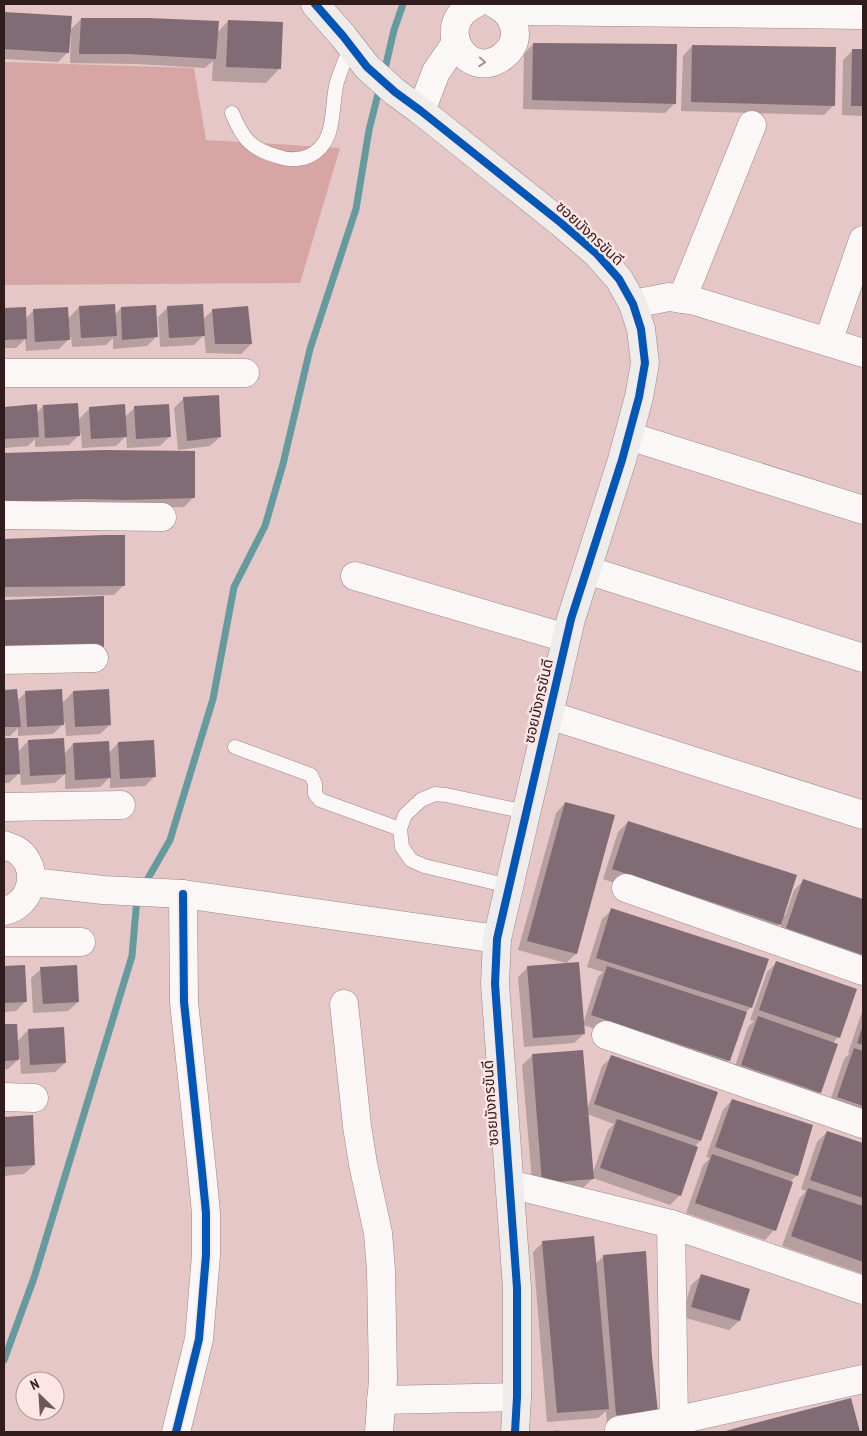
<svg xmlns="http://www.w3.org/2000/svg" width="867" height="1436" font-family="'PT Sans Narrow','Noto Sans Thai',sans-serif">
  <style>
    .green { fill: #d7a5a3 }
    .shadow { fill: #0003; fill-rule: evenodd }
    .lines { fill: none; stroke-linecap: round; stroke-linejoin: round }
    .stream { stroke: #659b9e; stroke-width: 7 }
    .building { fill: #816b75 }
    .lane-casing { stroke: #9c8786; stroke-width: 15 }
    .street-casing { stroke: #9c8786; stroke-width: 29 }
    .secondary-casing { stroke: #9c8786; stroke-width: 29 }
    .lane { stroke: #fbf7f6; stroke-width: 14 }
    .street { stroke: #fbf7f6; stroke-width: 28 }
    .secondary { stroke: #efedeb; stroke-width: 28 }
    .cycleway-casing { stroke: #fce5e4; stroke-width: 11 }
    .cycleway { stroke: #0057b8; stroke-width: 8 }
    .oneway { stroke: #a09494 }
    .labels { text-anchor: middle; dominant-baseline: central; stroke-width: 5; stroke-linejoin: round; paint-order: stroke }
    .street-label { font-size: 15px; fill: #301c1c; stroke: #fce5e4 }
  </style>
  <rect width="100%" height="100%" fill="#e4c7c6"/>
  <path class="green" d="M4 62 194 68 206 140 340 148 300 283 4 285Z"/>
  <g class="shadow">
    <path d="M4 14 70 17 69 31 81 19 217 33 228 21 280 68 266 83 212 81 213 61 205 68 137 64 70 63 71 32H69L68 52 58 62 4 59Z"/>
    <path d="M533 44 675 103 665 113 523 109 524 54Z"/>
    <path d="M692 46 833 106 824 115 681 111 683 56Z"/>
    <path d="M853 50H863V116L842 115 843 60Z"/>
    <path d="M79 307 114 315 121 308 156 337 147 346 113 349V338L106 345 72 347 71 337 59 349 26 351 25 339 16 348H4V309L25 308V319L33 311 68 319Z"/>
    <path d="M168 307 202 320 213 310 251 344 241 354 206 353 204 335 194 345 160 347 158 317Z"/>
    <path d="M184 398 220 437 210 446 178 450 174 408Z"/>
    <path d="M36 406V414L43 406 78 420 90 408 124 418 134 408 170 436 160 446 127 448 126 436 116 446 82 448 81 433 69 445 35 447V439L28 446 4 448V408Z"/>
    <path d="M104 451 194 497 184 507 4 511V454Z"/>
    <path d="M124 537V585L114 595 4 597V540Z"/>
    <path d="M16 690 17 701 26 692 61 704 73 692 110 725 100 734 66 736 65 722 53 734 18 736V728L10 736H4V691Z"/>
    <path d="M17 739 18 752 28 741 64 754 73 744 109 753 118 743 155 776 145 786 110 788V777L100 787 65 789V774L55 783 21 785 20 772 9 783H4V740Z"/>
    <path d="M565 803 613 816 576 954 566 963 518 950 556 813Z"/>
    <path d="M628 822 785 916 794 890 804 880 863 901V957L777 937 783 920 770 934 603 879 618 832Z"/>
    <path d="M612 910 751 1007 745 1013 729 1060 720 1070 583 1025 584 1034 574 1043 524 1047 518 977 528 967 583 1024 598 977 603 972 587 967 602 919Z"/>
    <path d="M777 962 838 1037 833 1043 820 1092 810 1102 732 1075 748 1027 754 1021 750 1020 767 972Z"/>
    <path d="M24 966 26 1001 16 1011 4 1012V968Z"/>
    <path d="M41 969 78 1002 68 1011 33 1013 31 978Z"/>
    <path d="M863 1009V1119L828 1107 844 1059 850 1053H848Z"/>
    <path d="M16 1025 17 1042 28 1030 65 1063 55 1072 21 1074 20 1058 8 1069 4 1070V1026Z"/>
    <path d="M532 1056 587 1110 602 1066 612 1057 700 1141 694 1147 680 1195 670 1205 593 1178 583 1188 533 1192 522 1065ZM587 1114 614 1124 608 1130 592 1175Z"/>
    <path d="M732 1100 797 1175 791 1181 774 1230 765 1240 686 1213 703 1165 710 1158 706 1157 723 1110Z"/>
    <path d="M32 1116 34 1165 24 1174 4 1176V1118Z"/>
    <path d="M827 1132 863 1144V1274L782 1246 799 1199 806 1191 801 1189 817 1142Z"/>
    <path d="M543 1242 595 1264 604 1256 647 1421 607 1424 606 1411 598 1418 547 1422 533 1252Z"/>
    <path d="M701 1276 739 1321 729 1330 682 1317 691 1285Z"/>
    <path d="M850 1399 859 1432H724Z"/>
    <path d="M555 1430 568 1432H553Z"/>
  </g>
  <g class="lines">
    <g class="stream">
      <path d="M384 73 394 30 403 4"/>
      <path d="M143 887 170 840 213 699 234 587 265 526 283 464 310 349 356 209 369 130 380 86"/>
      <path d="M4 1360 34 1278 132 956 137 898"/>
    </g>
  </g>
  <g class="building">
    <path d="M4 12 72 16 69 53 4 49Z"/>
    <path d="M81 18H148L219 21 216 59 128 54H79Z"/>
    <path d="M228 20 283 22 281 69 226 67Z"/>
    <path d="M533 43 677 44 676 104 532 100Z"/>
    <path d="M692 45 836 47 835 106 691 102Z"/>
    <path d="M852 49H863V106H851Z"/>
    <path d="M115 304 117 336 81 338 79 306Z"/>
    <path d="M203 304 205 336 169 338 167 306Z"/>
    <path d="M156 305 158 337 122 340 121 307Z"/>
    <path d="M248 306 252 344H215L212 309Z"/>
    <path d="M26 307 27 339 4 340V308Z"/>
    <path d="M68 307 70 340 35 342 33 309Z"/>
    <path d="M219 395 221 437 187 441 183 397Z"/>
    <path d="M78 403 80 436 45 438 43 405Z"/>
    <path d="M37 404 39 437 4 439V407Z"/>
    <path d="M125 404 127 437 91 439 89 407Z"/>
    <path d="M169 404 171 437 136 439 134 406Z"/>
    <path d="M104 450 195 451V498L126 500 82 499 4 503V453Z"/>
    <path d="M104 535H125V586L4 587V539Z"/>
    <path d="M104 596V647L4 648V600Z"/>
    <path d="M17 689 21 727H4V690Z"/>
    <path d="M62 689 64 725 27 727 25 691Z"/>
    <path d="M109 689 111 725 75 727 73 691Z"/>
    <path d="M4 738H18L20 774 4 775Z"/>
    <path d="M64 738 66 774 30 776 28 740Z"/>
    <path d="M154 740 156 777 120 779 118 742Z"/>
    <path d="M109 741 111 778 75 780 73 743Z"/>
    <path d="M565 802 615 815 577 954 527 941Z"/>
    <path d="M628 821 797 875 781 925 612 869Z"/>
    <path d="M803 879 863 899V955L786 928Z"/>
    <path d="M611 908 769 959 752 1008 596 958Z"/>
    <path d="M776 961 857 989 840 1038 759 1010Z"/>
    <path d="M579 962 585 1034 533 1038 527 966Z"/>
    <path d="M25 965 27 1002 4 1003V966Z"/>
    <path d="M77 965 79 1002 43 1004 40 967Z"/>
    <path d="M607 966 747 1012 730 1061 591 1015Z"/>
    <path d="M758 1016 838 1044 821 1093 741 1065Z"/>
    <path d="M4 1024H17L19 1060 4 1061Z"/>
    <path d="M863 1025V1045L857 1043Z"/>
    <path d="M64 1027 66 1063 30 1065 28 1029Z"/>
    <path d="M854 1048 863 1051V1106L837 1097Z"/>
    <path d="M583 1050 594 1179 542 1183 532 1054Z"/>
    <path d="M611 1055 718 1092 701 1141 594 1104Z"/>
    <path d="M732 1099 813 1125 798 1176 715 1147Z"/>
    <path d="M33 1115 35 1165 4 1167V1117Z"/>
    <path d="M617 1119 698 1147 681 1196 600 1168Z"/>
    <path d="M827 1131 863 1143V1198L810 1180Z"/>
    <path d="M712 1154 793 1182 776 1231 695 1203Z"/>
    <path d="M808 1188 863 1206V1262L791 1236Z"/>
    <path d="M594 1236 609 1409 557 1413 542 1241Z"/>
    <path d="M646 1251 652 1357 658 1412 616 1415 603 1255Z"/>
    <path d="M701 1274 750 1289 740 1321 691 1307Z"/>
    <path d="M851 1398 860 1432H722L740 1427Z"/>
  </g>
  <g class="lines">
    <g class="lane-casing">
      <g id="lane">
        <path d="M232 113C242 137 249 148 276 156 287 160 297 161 309 156 338 142 330 108 337 82 341 69 346 58 351 46"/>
        <path d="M235 747 311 775 315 784V794L320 800 400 829"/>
        <path d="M509 886 424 866 411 860 402 847 400 829 405 815 421 800 435 794 446 795 526 812"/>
      </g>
    </g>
    <g class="street-casing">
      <g id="street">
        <path d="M475 4C431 24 467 83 502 57 510 51 515 43 515 34 515 20 507 10 495 4"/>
        <path d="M504 9 518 11 863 15"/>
        <path d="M421 111 436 72 456 43"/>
        <path d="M682 299 752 125"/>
        <path d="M633 304 669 297 695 301 863 353"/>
        <path d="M828 342 863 240"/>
        <path d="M4 373H245"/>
        <path d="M629 436 863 510"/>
        <path d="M4 515 162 517"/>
        <path d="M587 570 863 658"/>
        <path d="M355 576 566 638"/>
        <path d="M4 660 94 658"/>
        <path d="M549 715 863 815"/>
        <path d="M4 807 121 805"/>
        <path d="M4 845C8 847 15 848 18 851 41 869 32 905 4 911"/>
        <path d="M32 882 103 890 183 894 497 939"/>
        <path d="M626 888 863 971"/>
        <path d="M4 942H81"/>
        <path d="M344 1004 357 1126 363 1164 378 1233 381 1270 383 1379 379 1432"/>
        <path d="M606 1035 863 1124"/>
        <path d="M4 1097 34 1098"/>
        <path d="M510 1184 671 1224 863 1290"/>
        <path d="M671 1224 674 1421"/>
        <path d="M381 1400 517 1397"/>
        <path d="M619 1430 674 1421 863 1379"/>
        <path d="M176 1432 199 1339 206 1255V1213L202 1172 184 1002 183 894"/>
      </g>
    </g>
    <g class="secondary-casing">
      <path id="secondary" d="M315 4 343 36 367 67 395 92 421 111 561 223 597 254 619 279 633 304 641 329 645 363 639 397 622 460 571 619 497 939 495 984 517 1288V1397L515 1432"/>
    </g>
    <use href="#lane" class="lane"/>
    <use href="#street" class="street"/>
    <use href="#secondary" class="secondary"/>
    <g class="cycleway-casing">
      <g id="cycleway">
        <path d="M315 4 343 36 367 67 395 92 421 111 561 223 597 254 619 279 633 304 641 329 645 363 639 397 622 460 571 619 497 939 495 984 517 1288V1397L515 1432"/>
        <path d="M176 1432 199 1339 206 1255V1213L202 1172 184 1002 183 894"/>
      </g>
    </g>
    <use href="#cycleway" class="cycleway"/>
  </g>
  <defs><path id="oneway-chevron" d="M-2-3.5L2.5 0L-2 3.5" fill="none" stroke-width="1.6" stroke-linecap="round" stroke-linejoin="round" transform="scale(1.25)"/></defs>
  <use class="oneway" href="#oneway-chevron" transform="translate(482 62) rotate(4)"/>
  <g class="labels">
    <g class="street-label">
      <text transform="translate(590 233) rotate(43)">ซอยมังกรขันดี</text>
      <text transform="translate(538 701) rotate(-77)">ซอยมังกรขันดี</text>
      <text transform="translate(490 1103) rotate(-94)">ซอยมังกรขันดี</text>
    </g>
  </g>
  <rect width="867" height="1436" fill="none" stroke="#301c1c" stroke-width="10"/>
  <g transform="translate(40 1396) rotate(335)"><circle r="24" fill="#fce5e4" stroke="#aa9594"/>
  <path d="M0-4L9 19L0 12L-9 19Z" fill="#6f5858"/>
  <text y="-8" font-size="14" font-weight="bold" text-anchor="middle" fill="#301c1c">N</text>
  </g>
</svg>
